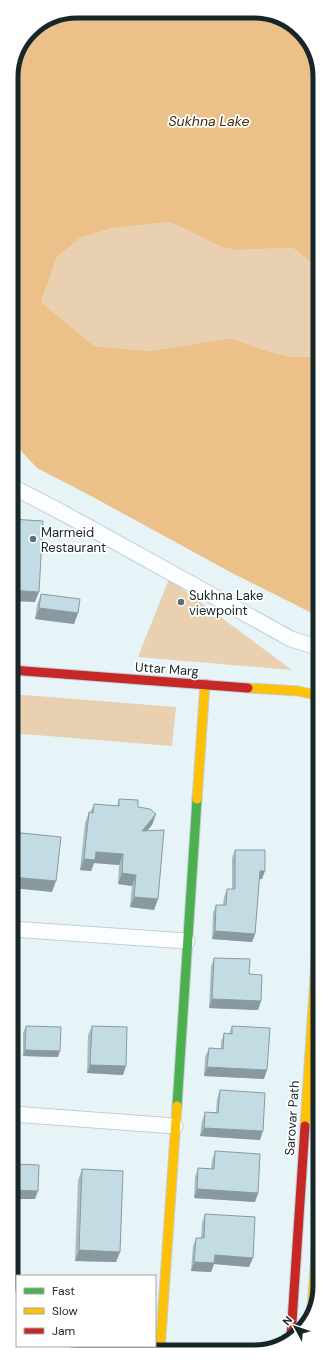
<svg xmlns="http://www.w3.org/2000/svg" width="331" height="1363" font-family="'DM Sans',sans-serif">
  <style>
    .green { fill: #e8d0b0 }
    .water { fill: #ecc189 }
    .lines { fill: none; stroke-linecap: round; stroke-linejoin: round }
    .street-casing { stroke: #c1cfd2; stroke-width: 17 }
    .fast-casing { stroke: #c1cfd2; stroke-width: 11 }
    .slow-casing { stroke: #c1cfd2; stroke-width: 11 }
    .jam-casing { stroke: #c1cfd2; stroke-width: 11 }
    .street { stroke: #fbfdfe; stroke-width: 15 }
    .fast { stroke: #4caf50; stroke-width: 9 }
    .slow { stroke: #ffc107; stroke-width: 9 }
    .jam { stroke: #c62828; stroke-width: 9 }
    .wall { fill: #a8bdc3 }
    .shaded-wall { fill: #889a9f }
    .building { fill: #c3dce3; stroke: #889a9f }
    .poi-dot { fill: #5f6e71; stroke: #fff; stroke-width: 1.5 }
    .labels { text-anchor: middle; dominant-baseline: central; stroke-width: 3.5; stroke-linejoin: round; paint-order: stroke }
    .poi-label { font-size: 13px; fill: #172629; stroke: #fff; text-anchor: start }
    .street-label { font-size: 13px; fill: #172629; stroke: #fff }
    .water-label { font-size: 14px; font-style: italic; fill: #462b07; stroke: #fff }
    .rim { fill: none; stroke: #172629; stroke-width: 5 }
  </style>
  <rect width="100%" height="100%" fill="#e6f3f7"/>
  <g class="green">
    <path d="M170 222 221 247 234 250 293 248 319 269 320 354 313 357H292L267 351 231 338 150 351 94 346 41 302 57 257 80 238 113 228Z"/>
    <path d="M169 579 292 670 138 657Z"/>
    <path d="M11 694 176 707 172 746 11 733Z"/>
  </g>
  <path class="water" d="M77 11 271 13 303 33 319 68V269L293 248 235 250 221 247 170 222 113 228 80 238 57 257 41 302 94 346 150 351 231 338 267 351 292 357H313L320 354V617L232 573 91 496 37 468 11 440V73L30 30Z"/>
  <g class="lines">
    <g class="street-casing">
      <g id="street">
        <path d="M11 486 63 513 291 639 320 648"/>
        <path d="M11 929 187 941"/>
        <path d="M12 1114 175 1126"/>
        <path d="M12 1286H17"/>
      </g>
    </g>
    <g class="fast-casing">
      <path id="fast" d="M177 1106 197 799"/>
    </g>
    <g class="slow-casing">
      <g id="slow">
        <path d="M248 688 298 691 320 696"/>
        <path d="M197 799 205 684"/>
        <path d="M305 1126 320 902"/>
        <path d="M312 1309 320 1201"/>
        <path d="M160 1351 177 1106"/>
      </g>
    </g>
    <g class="jam-casing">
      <g id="jam">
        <path d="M11 670 248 688"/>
        <path d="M291 1337 305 1126"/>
      </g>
    </g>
    <use href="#street" class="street"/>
    <use href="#fast" class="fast"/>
    <use href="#slow" class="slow"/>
    <use href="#jam" class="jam"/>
  </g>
  <g class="wall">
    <path d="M41 594 78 613 74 624 35 619 37 605Z"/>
    <path d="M119 799 138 807 156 814 152 825 147 831 158 899 154 910 130 907 132 886 118 884 119 865 94 863 91 871 80 870 85 823 89 812 90 813 94 804 117 806Z"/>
    <path d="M235 850 262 879H259L255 934 252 942 212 939 213 913 216 905H223L224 897 227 889H232V858Z"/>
    <path d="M214 958 249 974 261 1001 258 1010 209 1008 211 967Z"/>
    <path d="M26 1026 58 1057 23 1056V1033Z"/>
    <path d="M92 1026 123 1075 87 1073 88 1035Z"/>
    <path d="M232 1026 264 1079 204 1076 205 1057 209 1048 221 1049V1042L224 1033 229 1034Z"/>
    <path d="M220 1090 260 1140 200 1136 202 1121 205 1112H216L217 1099Z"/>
    <path d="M215 1151 258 1193 255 1202 194 1198 195 1177 198 1168 211 1169 212 1160Z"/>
    <path d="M82 1169 116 1262 75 1261 78 1180Z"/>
    <path d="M205 1214 249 1267 214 1264 211 1272 191 1271 193 1246 196 1238H201L202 1223Z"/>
    <path d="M65 1346H107L106 1351H64Z"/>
  </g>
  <g class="shaded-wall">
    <path d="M11 590 39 592 35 602 11 601Z"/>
    <path d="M39 608 78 613 74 624 35 619Z"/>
    <path d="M156 814 152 825 138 842 142 831Z"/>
    <path d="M96 852 123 854 119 865 94 863 91 871 80 870 84 859Z"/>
    <path d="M260 871H265L262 879H257Z"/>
    <path d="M122 873 136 875 132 886 118 884Z"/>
    <path d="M11 877 56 881 52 892 11 888Z"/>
    <path d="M134 897 158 899 154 910 130 907Z"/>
    <path d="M215 931 255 934 252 942 212 939Z"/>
    <path d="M212 999 261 1001 258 1010 209 1008Z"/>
    <path d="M25 1050 60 1051 58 1057 23 1056Z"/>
    <path d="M90 1065 126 1066 123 1075 87 1073Z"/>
    <path d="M207 1067 267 1070 264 1079 204 1076Z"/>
    <path d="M204 1128 263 1131 260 1140 200 1136Z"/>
    <path d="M197 1189 258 1193 255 1202 194 1198Z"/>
    <path d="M12 1190 38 1191 35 1199H12Z"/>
    <path d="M79 1250 120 1252 116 1262 75 1261Z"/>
    <path d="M215 1255 253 1258 249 1267 214 1264 211 1272 191 1271 194 1262Z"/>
  </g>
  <g class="building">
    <path d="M11 519 43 521 39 592 11 590Z"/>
    <path d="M41 594 80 599 78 613 39 608Z"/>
    <path d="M119 799 138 800V807L150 809 156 814 142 831 164 830 158 899 134 897 136 875 122 873 123 854 96 852 95 860 84 859 89 812 93 813 94 804 119 806Z"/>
    <path d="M11 832 61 837 56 881 11 877Z"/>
    <path d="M235 850H265V871H260L255 934 215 931 216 905H226L227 889H235Z"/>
    <path d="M214 958 250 959 249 974 262 975 261 1001 212 999Z"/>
    <path d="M26 1026 61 1027 60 1051 25 1050Z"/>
    <path d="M92 1026 127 1027 126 1066 90 1065Z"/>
    <path d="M232 1026 270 1028 267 1070 207 1067 209 1048 223 1049 224 1033 232 1034Z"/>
    <path d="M220 1090 265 1093 263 1131 204 1128 205 1112 218 1113Z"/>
    <path d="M215 1151 260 1154 258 1193 197 1189 198 1168 214 1169Z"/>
    <path d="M12 1164 39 1165 38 1191 12 1190Z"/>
    <path d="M82 1169 123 1171 120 1252 79 1250Z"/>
    <path d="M205 1214 255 1217 253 1258 215 1255 214 1263 194 1262 196 1238H204Z"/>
    <path d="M67 1346H107L106 1351H67Z"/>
  </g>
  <g class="poi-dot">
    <circle cx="33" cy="539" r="4"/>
    <circle cx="181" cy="602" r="4"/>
  </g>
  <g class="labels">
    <g class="poi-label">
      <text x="41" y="532">Marmeid<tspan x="41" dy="15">Restaurant</tspan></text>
      <text x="189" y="595">Sukhna Lake<tspan x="189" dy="15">viewpoint</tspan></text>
    </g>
    <g class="street-label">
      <text transform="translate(167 669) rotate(4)">Uttar Marg</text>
      <text transform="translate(292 1118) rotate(-86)">Sarovar Path</text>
    </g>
    <g class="water-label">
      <text x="209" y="121">Sukhna Lake</text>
    </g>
  </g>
  <path d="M0 0H331V1363H0ZM77 18H254A59 59 0 0 1 313 77V1286A59 59 0 0 1 254 1345H77A59 59 0 0 1 18 1286V77A59 59 0 0 1 77 18Z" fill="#fff" fill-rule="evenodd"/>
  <path class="rim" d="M77 18H254A59 59 0 0 1 313 77V1286A59 59 0 0 1 254 1345H77A59 59 0 0 1 18 1286V77A59 59 0 0 1 77 18Z"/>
  <rect x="16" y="1275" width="140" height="72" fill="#ffffff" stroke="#a2a8a9"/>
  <rect x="24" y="1288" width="20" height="6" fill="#4caf50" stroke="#a2a8a9"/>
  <text x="52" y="1295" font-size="12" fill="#172629">Fast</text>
  <rect x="24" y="1308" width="20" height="6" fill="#ffc107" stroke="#a2a8a9"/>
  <text x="52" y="1315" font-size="12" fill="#172629">Slow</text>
  <rect x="24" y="1328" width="20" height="6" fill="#c62828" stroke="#a2a8a9"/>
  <text x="52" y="1335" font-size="12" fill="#172629">Jam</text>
  <g transform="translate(295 1327) rotate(310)" stroke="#ffffff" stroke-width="3" paint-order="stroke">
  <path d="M0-3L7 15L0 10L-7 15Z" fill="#172629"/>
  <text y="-6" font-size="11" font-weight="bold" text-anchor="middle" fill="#172629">N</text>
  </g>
</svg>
